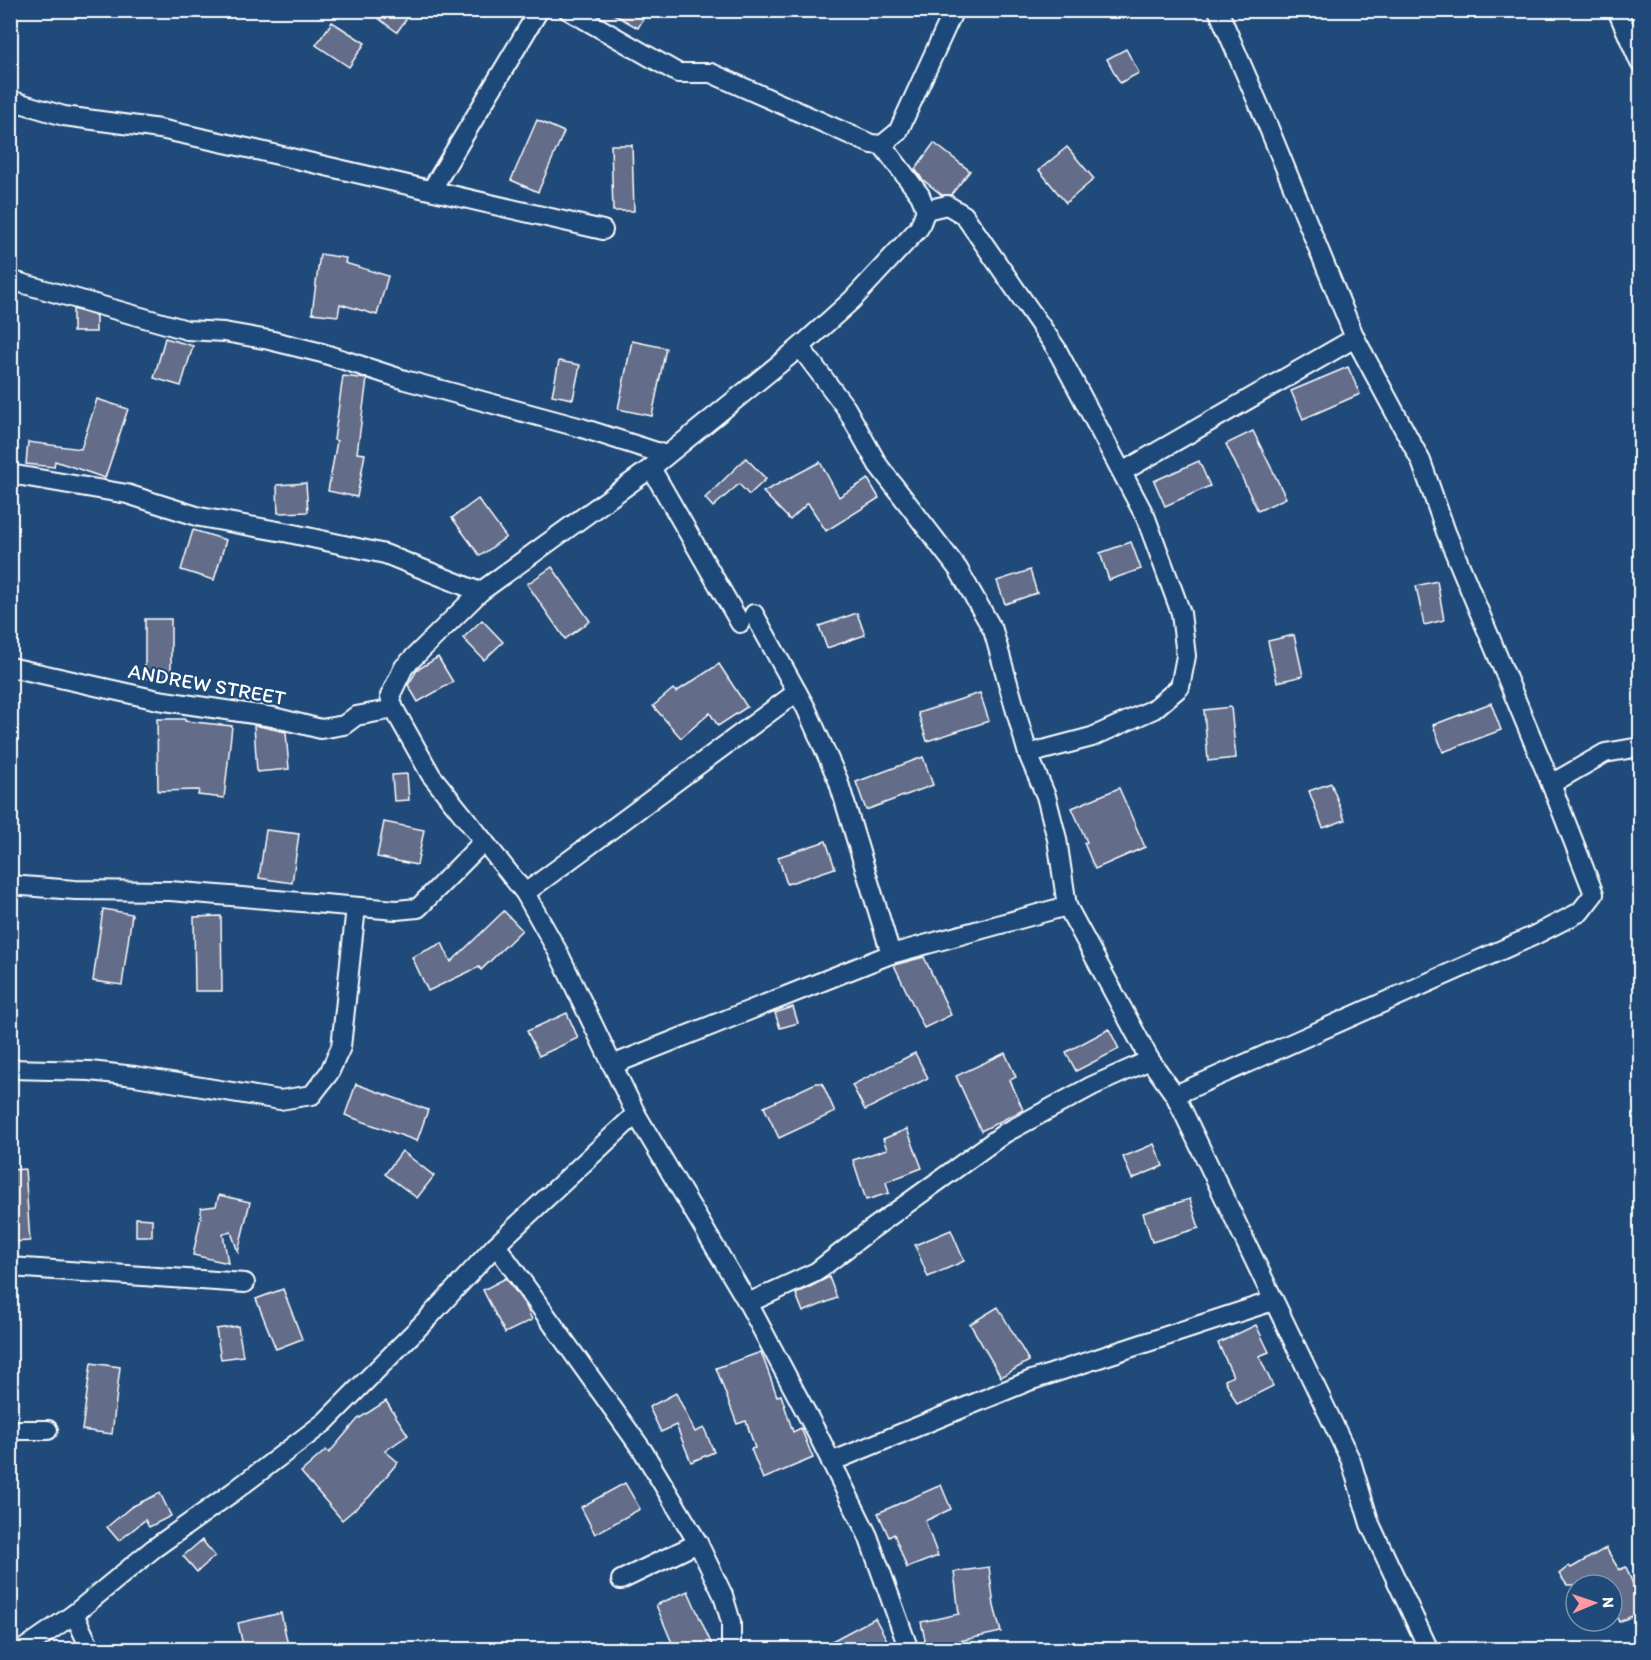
<svg xmlns="http://www.w3.org/2000/svg" width="1651" height="1660" font-family="Itim,sans-serif">
  <style>
    .building { fill: #646c88; stroke: #fff; stroke-width: 1.5 }
    .lines { fill: none; stroke-linecap: round; stroke-linejoin: round }
    .street-casing { stroke: #fff; stroke-width: 22 }
    .street { stroke: #1f4a7a; stroke-width: 18 }
    .labels { text-anchor: middle; dominant-baseline: central; stroke-width: 4.5; stroke-linejoin: round; paint-order: stroke }
    .street-label { font-size: 21px; fill: #fff; stroke: #1f4a7a }
  </style>
  <rect width="100%" height="100%" fill="#1f4a7a"/>
  <filter id="ink" filterUnits="userSpaceOnUse"><feTurbulence type="fractalNoise" baseFrequency=".0167" numOctaves="2"/><feDisplacementMap in="SourceGraphic" scale="12" xChannelSelector="R" yChannelSelector="G"/><feConvolveMatrix kernelMatrix="1 2 1 2 8 2 1 2 1" color-interpolation-filters="sRGB"/></filter>
  <g filter="url(#ink)">
    <g class="building">
      <path d="M367 10H413L397 32Z"/>
      <path d="M606 10H648L638 28Z"/>
      <path d="M332 22 365 43 349 67 316 45Z"/>
      <path d="M1126 49 1139 73 1120 83 1107 59Z"/>
      <path d="M537 120 564 132 538 192 511 180Z"/>
      <path d="M934 143 970 171 951 195H942L922 179 915 169Z"/>
      <path d="M611 145H632L634 211H613Z"/>
      <path d="M1067 147 1094 179 1066 203 1039 170Z"/>
      <path d="M320 254 346 258 345 263 388 276 377 315 340 304 338 316 312 313Z"/>
      <path d="M73 309 96 316V332H73Z"/>
      <path d="M165 338 193 346 181 386 154 378Z"/>
      <path d="M632 341 666 348 652 416 618 409Z"/>
      <path d="M559 361 580 365 573 399 552 395Z"/>
      <path d="M1348 367 1360 394 1303 419 1291 391Z"/>
      <path d="M343 376 367 379 357 453 365 454 357 497 328 491 337 441 334 440Z"/>
      <path d="M97 399 128 409 105 478 55 461 54 467 26 464 28 442 81 449Z"/>
      <path d="M1253 431 1286 498 1258 511 1226 444Z"/>
      <path d="M746 458 766 479 749 495 739 484 713 507 705 498Z"/>
      <path d="M1199 461 1210 486 1165 506 1154 481Z"/>
      <path d="M820 462 839 497 868 479 879 498 826 531 808 503 790 520 763 492Z"/>
      <path d="M306 483 308 512 278 513 277 485Z"/>
      <path d="M478 499 506 537 480 556 452 518Z"/>
      <path d="M193 530 226 540 214 580 181 570Z"/>
      <path d="M1131 542 1141 569 1109 580 1100 553Z"/>
      <path d="M552 567 590 621 565 639 527 584Z"/>
      <path d="M1030 570 1037 593 1005 604 997 581Z"/>
      <path d="M1437 581 1444 620 1424 625 1416 586Z"/>
      <path d="M857 613 865 635 827 648 819 626Z"/>
      <rect x="145" y="619" width="26" height="59"/>
      <path d="M482 620 503 642 484 660 463 638Z"/>
      <path d="M1294 635 1303 676 1277 682 1268 641Z"/>
      <path d="M438 657 453 682 418 702 408 685 417 670Z"/>
      <path d="M719 664 747 707 718 726 710 713 681 738 653 706 673 689 676 692Z"/>
      <path d="M980 693 989 721 927 741 918 713Z"/>
      <path d="M1491 703 1501 730 1443 752 1433 725Z"/>
      <path d="M1231 707 1236 758 1208 761 1204 710Z"/>
      <path d="M157 719H185V721L232 726 224 798 198 795 199 790 158 791Z"/>
      <path d="M254 725 286 732 289 769 257 772Z"/>
      <path d="M923 757 933 785 866 810 856 782Z"/>
      <path d="M407 774 409 800 394 801 392 775Z"/>
      <path d="M1331 783 1345 820 1323 828 1309 791Z"/>
      <path d="M1119 788 1145 847 1095 869 1084 843 1087 842 1072 808Z"/>
      <path d="M384 822 424 830 417 865 377 857Z"/>
      <path d="M266 830 299 834 292 883 259 878Z"/>
      <path d="M826 841 835 868 787 884 778 857Z"/>
      <path d="M103 909 132 914 122 985 93 981Z"/>
      <path d="M504 911 522 930 481 970 479 967 428 991 412 957 442 943 451 962Z"/>
      <path d="M221 916 222 991H195L194 917Z"/>
      <path d="M924 957 951 1015 924 1028 894 965Z"/>
      <path d="M793 1007 798 1023 780 1028 775 1013Z"/>
      <path d="M567 1013 578 1038 539 1056 527 1031Z"/>
      <path d="M1109 1029 1119 1049 1076 1071 1066 1052Z"/>
      <path d="M915 1053 928 1078 865 1110 852 1085Z"/>
      <path d="M1005 1053 1016 1077 1010 1080 1023 1110 981 1131 956 1076Z"/>
      <path d="M816 1083H822L835 1112 779 1138 764 1107Z"/>
      <path d="M356 1084 428 1110 417 1141 345 1115Z"/>
      <path d="M907 1129 922 1168 886 1182 889 1193 866 1200 853 1160 887 1149 883 1139Z"/>
      <path d="M1154 1144 1163 1166 1132 1179 1123 1157Z"/>
      <path d="M402 1151 434 1176 417 1198 385 1174Z"/>
      <path d="M25 1169 30 1241 10 1242V1170Z"/>
      <path d="M219 1195 250 1202 238 1252 231 1232 223 1234 228 1263 193 1255 201 1217V1208L216 1206Z"/>
      <path d="M1190 1199 1199 1228 1152 1242 1143 1213Z"/>
      <path d="M136 1218 152 1219V1236H136Z"/>
      <path d="M951 1230 964 1261 928 1277 915 1245Z"/>
      <path d="M829 1277 837 1298 803 1312 796 1294Z"/>
      <path d="M506 1278 526 1306 532 1320 505 1333 483 1290Z"/>
      <path d="M283 1289 302 1339 276 1349 256 1299Z"/>
      <path d="M998 1307 1029 1361 1001 1377 970 1324Z"/>
      <path d="M1256 1325 1269 1352 1259 1356 1273 1386 1237 1404 1225 1380 1233 1376 1218 1343Z"/>
      <path d="M238 1326 243 1356 221 1359 216 1329Z"/>
      <path d="M761 1352 777 1396 781 1395 793 1432 801 1428 813 1458 763 1479 751 1449 755 1448 746 1421 737 1424 716 1368Z"/>
      <path d="M91 1363 120 1367 112 1434 82 1430Z"/>
      <path d="M676 1393 695 1432 704 1428 714 1452 691 1462 676 1425 661 1432 649 1407Z"/>
      <path d="M386 1401 408 1435 385 1451 398 1462 369 1497 342 1520 301 1472 326 1450 329 1453 358 1419Z"/>
      <path d="M625 1483 640 1509 595 1534 581 1507Z"/>
      <path d="M941 1485 951 1509 925 1521 938 1556 907 1568 894 1534 889 1537 878 1513Z"/>
      <path d="M160 1493 171 1516 149 1527 145 1520 119 1541 107 1527 131 1507Z"/>
      <path d="M202 1540 215 1556 197 1572 183 1556Z"/>
      <path d="M1606 1548 1619 1570 1626 1567 1641 1604V1612L1619 1622 1612 1606V1585H1567L1559 1574 1569 1566 1571 1568Z"/>
      <path d="M989 1567 994 1606 1001 1632 927 1648 921 1622 959 1614 954 1572Z"/>
      <path d="M688 1591 714 1650H675L656 1605Z"/>
      <path d="M281 1613 289 1650H244L238 1623Z"/>
      <path d="M875 1618 888 1642 874 1650H815Z"/>
    </g>
    <g class="lines">
      <g class="street-casing">
        <g id="street">
          <path d="M568 10 678 73H711L871 144 882 145 898 132 954 10"/>
          <path d="M1617 10 1640 63"/>
          <path d="M10 100 64 116 160 129 252 149 603 230"/>
          <path d="M882 145 920 195 926 210 919 228 852 300 800 347 651 468 480 592 404 667 390 696 394 709 431 775 525 893 558 952 636 1114 748 1303 818 1435 868 1536 909 1650"/>
          <path d="M432 189 539 10"/>
          <path d="M926 210 947 205 964 215 1056 348 1146 518 1181 613 1186 656 1180 687 1154 709 1092 737 1028 754"/>
          <path d="M10 280 187 330 224 332 269 340 322 353 405 380 582 428 666 455"/>
          <path d="M800 347 846 408 878 465 958 569 993 630 1028 754 1046 796 1057 839 1067 906 1150 1060"/>
          <path d="M651 468 740 623"/>
          <path d="M1122 472 1355 338"/>
          <path d="M10 474 127 494 200 517 289 533 385 554 480 592"/>
          <path d="M754 614 806 708 838 780 891 954"/>
          <path d="M10 667 158 700 273 717 321 729 344 725 356 716 394 709"/>
          <path d="M1551 784 1605 753 1640 747"/>
          <path d="M10 885 75 890 170 891 396 910 418 908 484 841"/>
          <path d="M525 893 797 692"/>
          <path d="M612 1065 891 954 1067 906"/>
          <path d="M10 1069 90 1071 135 1076 280 1100 312 1095 329 1073 341 1047 356 907"/>
          <path d="M1175 1095 1533 936 1580 912 1594 894 1551 784 1446 532 1421 461 1355 338 1268 126 1218 10"/>
          <path d="M496 1245 643 1451 698 1543 723 1595 731 1622V1650"/>
          <path d="M10 1267 245 1283"/>
          <path d="M748 1303 816 1272 869 1231 1005 1133 1092 1086 1150 1060 1175 1095 1351 1461 1370 1524 1429 1650"/>
          <path d="M10 1430H48"/>
          <path d="M831 1462 1029 1381 1273 1301"/>
          <path d="M621 1580 698 1543"/>
          <path d="M74 1614 91 1650"/>
          <path d="M22 1650 74 1614 153 1549 233 1492 325 1422 430 1316 496 1245 636 1114"/>
        </g>
      </g>
      <use href="#street" class="street"/>
    </g>
  </g>
  <g class="labels">
    <g class="street-label">
      <text transform="translate(207 684) rotate(10)">ANDREW STREET</text>
    </g>
  </g>
  <rect width="1651" height="1660" fill="none" stroke="#1f4a7a" stroke-width="36"/>
  <rect x="18" y="18" width="1615" height="1624" fill="none" stroke="#fff" stroke-width="2" filter="url(#ink)"/>
  <g transform="translate(1594 1603) rotate(88)"><circle r="28" fill="#1f4a7a" stroke="#7992af" stroke-width="1.5"/>
  <path d="M0-4.5L10 22L0 15L-10 22Z" fill="#ff9aa2"/>
  <text y="-9" font-size="16" font-weight="bold" text-anchor="middle" fill="#ffffff">N</text>
  </g>
</svg>
